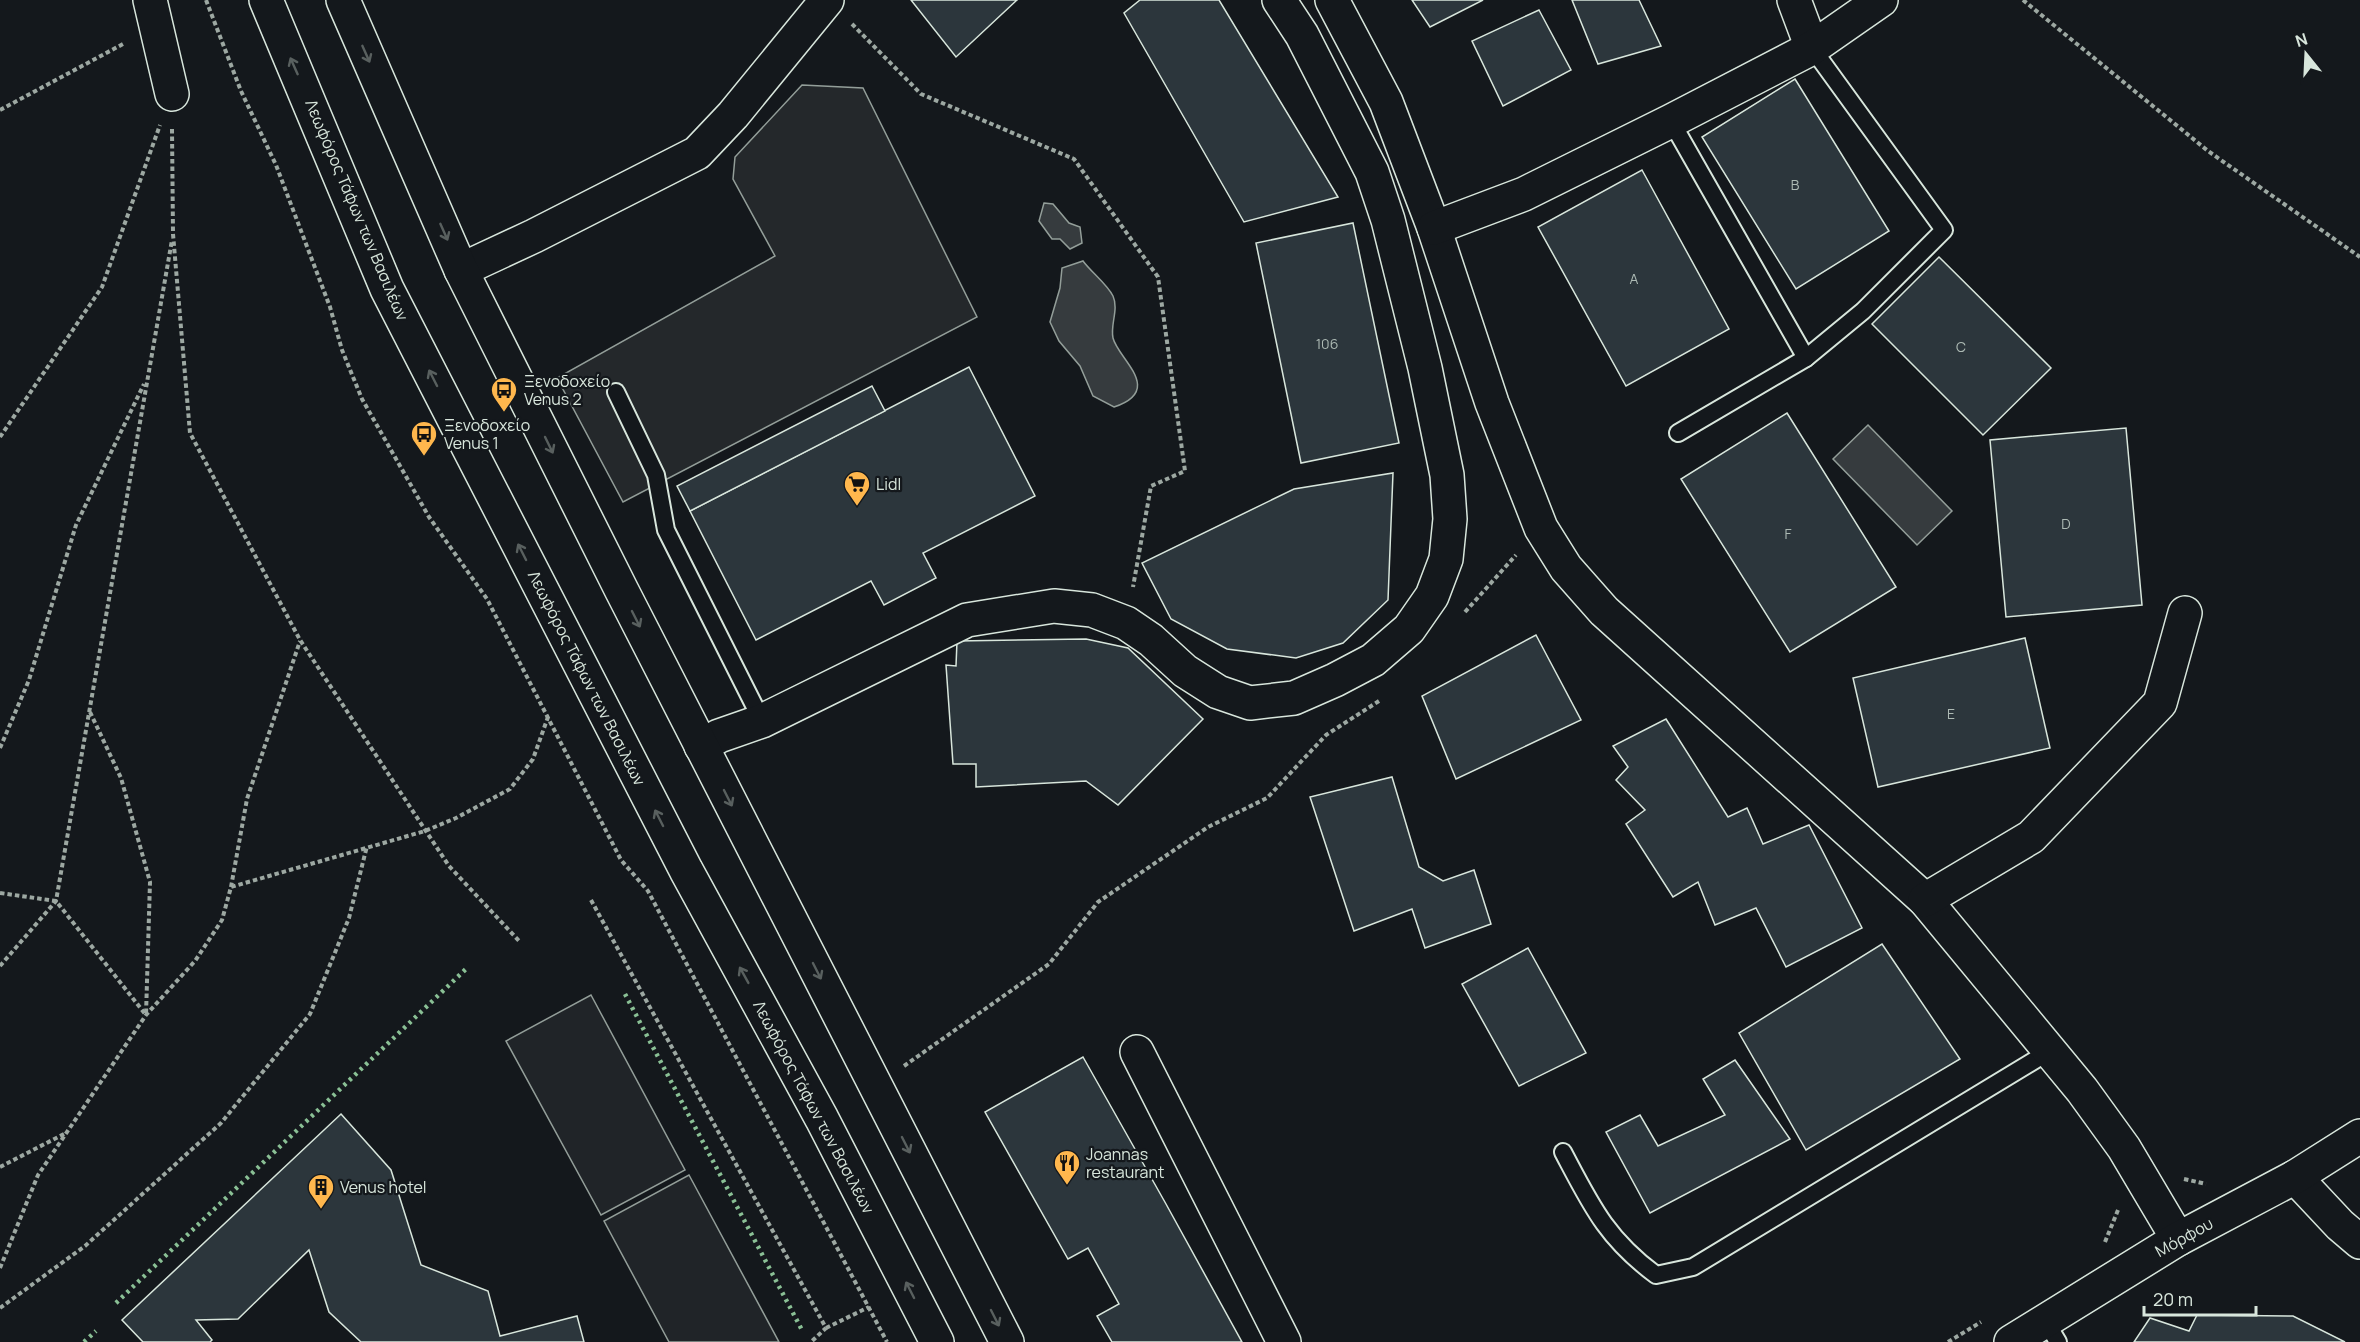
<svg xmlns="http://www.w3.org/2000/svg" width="2360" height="1342" font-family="Manrope,sans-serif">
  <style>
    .green { fill: #202428; stroke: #939e99; stroke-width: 1.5 }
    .parking { fill: #24282b; stroke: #939e99; stroke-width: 1.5 }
    .water { fill: #363b3e; stroke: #939e99; stroke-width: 1.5 }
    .building { fill: #2c363c; stroke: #d8e6dc; stroke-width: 1.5 }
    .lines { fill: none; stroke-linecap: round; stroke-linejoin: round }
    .lane-casing { stroke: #d8e6dc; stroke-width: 20 }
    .street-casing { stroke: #d8e6dc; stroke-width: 36 }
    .secondary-casing { stroke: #d8e6dc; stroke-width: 36 }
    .path { stroke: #9da8a2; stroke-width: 4; stroke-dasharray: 4.5 3; stroke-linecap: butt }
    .lane { stroke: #14181c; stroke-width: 16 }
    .street { stroke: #14181c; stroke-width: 33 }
    .secondary { stroke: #14181c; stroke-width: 33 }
    .hedge { stroke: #8ac095; stroke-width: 4.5; stroke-dasharray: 3 4.5; stroke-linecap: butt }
    .oneway { stroke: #59605f }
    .labels { text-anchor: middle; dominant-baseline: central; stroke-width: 4.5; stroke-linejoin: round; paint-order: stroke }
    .number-label { font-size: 14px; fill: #adbab4 }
    .street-label { font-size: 16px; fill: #d8e6dc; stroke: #14181c }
    .poi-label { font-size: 16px; fill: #d8e6dc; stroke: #14181c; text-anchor: start }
  </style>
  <rect width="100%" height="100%" fill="#14181c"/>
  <g class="green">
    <path d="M591 995 685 1170 601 1215 506 1041Z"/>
    <path d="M689 1175 779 1342H669L604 1221Z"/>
  </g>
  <path class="parking" d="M802 85 863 88 977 317 623 502 557 378 775 256 733 179 735 157Z"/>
  <g class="water">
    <path d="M1044 203 1053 204 1069 223 1080 227 1082 243 1070 249 1060 239H1052L1039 221Z"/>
    <path d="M1083 261C1091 272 1107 284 1113 296 1119 309 1110 325 1113 338 1118 359 1165 390 1114 407L1093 396 1080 366 1059 341 1050 322 1060 288 1062 268Z"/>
    <path d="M1868 425 1952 511 1917 545 1833 459Z"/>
  </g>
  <g class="building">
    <path d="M911 0H1017L956 57Z"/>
    <path d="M1140 0H1219L1338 197 1244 222 1124 13Z"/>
    <path d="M1412 0H1483L1430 27Z"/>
    <path d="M1572 0H1639L1661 46 1598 64Z"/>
    <path d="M1539 10 1571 70 1503 106 1472 41Z"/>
    <path d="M1795 79 1889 231 1796 289 1702 137Z"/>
    <path d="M1642 170 1729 329 1626 386 1538 227Z"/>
    <path d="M1353 223 1399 443 1301 463 1256 243Z"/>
    <path d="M1939 257 2051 368 1983 435 1872 324Z"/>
    <path d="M969 367 1035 496 923 553 936 578 884 605 871 581 756 640 690 511Z"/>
    <path d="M872 386 885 411 690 511 677 486Z"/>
    <path d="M1787 413 1896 587 1790 652 1681 479Z"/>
    <path d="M2126 428 2142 605 2006 617 1990 440Z"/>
    <path d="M1393 473 1388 600 1343 643 1296 658 1227 649 1171 619 1142 563 1294 489Z"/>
    <path d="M1536 635 1581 720 1456 779 1422 696Z"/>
    <path d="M2025 638 2050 748 1878 787 1853 678Z"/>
    <path d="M1086 639 1128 648 1203 719 1118 805 1086 781 976 787V764H953L946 665 956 666 957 641Z"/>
    <path d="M1666 719 1728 817 1747 808 1763 844 1809 825 1862 928 1786 967 1756 908 1715 925 1698 882 1673 897 1626 824 1645 810 1616 780 1628 767 1613 746Z"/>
    <path d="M1392 777 1419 867 1443 881 1474 870 1491 924 1425 948 1412 909 1354 931 1310 797Z"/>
    <path d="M1882 944 1960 1059 1806 1150 1739 1033Z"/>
    <path d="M1528 948 1586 1053 1519 1086 1462 984Z"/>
    <path d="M1083 1057 1166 1204 1242 1342H1112L1097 1316 1119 1304 1088 1248 1068 1259 985 1112Z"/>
    <path d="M1735 1060 1790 1139 1650 1213 1606 1132 1640 1115 1658 1146 1725 1115 1703 1079Z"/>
    <path d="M341 1114 391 1170 421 1265 488 1291 500 1336 577 1316 584 1342H361L329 1312 309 1250 238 1319 196 1320 212 1340 210 1342H143L122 1320Z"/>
    <path d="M2197 1315 2293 1316 2345 1342H2134L2150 1318 2189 1331Z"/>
  </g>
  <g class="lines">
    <g class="lane-casing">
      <g id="lane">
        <path d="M1671 121 1806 358"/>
        <path d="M616 392 656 475 666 530 762 721"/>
        <path d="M1678 433 1806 358 1863 311 1944 230 1812 48"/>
        <path d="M1563 1152C1591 1205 1606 1238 1656 1275L1693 1267 2050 1051"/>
        <path d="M2045 1320 2058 1342"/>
      </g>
    </g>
    <g class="street-casing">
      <g id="street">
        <path d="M150 0 172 94"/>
        <path d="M1332 0 1386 102 1434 228 1492 403 1541 528 1566 568 1604 611 1925 900 2082 1090 2124 1148 2178 1239"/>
        <path d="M1794 0 1812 48"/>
        <path d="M1434 228 1524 194 1671 121 1812 48 1881 0"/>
        <path d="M461 270 534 236 697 153 733 115 827 0"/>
        <path d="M701 746 719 736 762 721 967 620 1054 606 1092 610 1126 623 1151 640 1185 671 1218 692 1250 703 1294 698 1335 680 1373 660 1409 629 1432 596 1446 559 1450 519 1447 475 1425 368 1388 220 1372 172 1302 35 1279 0"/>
        <path d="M1925 900 2031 837 2160 703 2185 613"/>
        <path d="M1137 1052 1284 1342"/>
        <path d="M2295 1177 2340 1225 2360 1242"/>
      </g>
    </g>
    <g class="secondary-casing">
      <g id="secondary">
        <path d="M266 0 387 289 686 870 822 1119 937 1342"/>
        <path d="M343 0 461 270 622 591 1007 1342"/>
        <path d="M2011 1342 2178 1239 2295 1177 2360 1136"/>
      </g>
    </g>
    <g class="path">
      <path d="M206 0 241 91 276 165 330 307 342 350 362 399 429 517 487 599 621 860 648 891 887 1342"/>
      <path d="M2023 0 2208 151 2360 257"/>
      <path d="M852 24 921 94 1074 159 1158 277 1185 471 1151 486 1133 587"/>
      <path d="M0 110 123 44"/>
      <path d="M172 129 173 234 190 433 300 640 449 866 520 942"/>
      <path d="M0 437 102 287 160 125"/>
      <path d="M1465 612 1516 555"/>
      <path d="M90 712 121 778 150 882 146 1015"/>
      <path d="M0 748 29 680 76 525 144 384"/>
      <path d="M231 887 247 799 300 641"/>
      <path d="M0 893 56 901 146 1015"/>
      <path d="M591 900 826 1328 811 1342"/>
      <path d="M0 966 56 901 172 240"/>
      <path d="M904 1066 1049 964 1098 902 1208 827 1267 798 1326 735 1379 701"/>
      <path d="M0 1167 66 1133"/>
      <path d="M2184 1179 2206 1184"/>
      <path d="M2105 1242 2118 1210"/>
      <path d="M0 1268 38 1175 146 1015 195 961 222 920 231 887 425 831 456 818 510 789 533 759 548 717"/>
      <path d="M0 1308 85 1246 221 1123 310 1014 349 918 367 846"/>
      <path d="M826 1328 869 1307"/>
      <path d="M1948 1342 1981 1322"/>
    </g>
    <use href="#lane" class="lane"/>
    <use href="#street" class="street"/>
    <use href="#secondary" class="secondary"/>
    <g class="hedge">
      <path d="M625 994 803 1332"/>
      <path d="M116 1303 468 967"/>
      <path d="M84 1342 96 1331"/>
    </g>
  </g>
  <defs><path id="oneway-shaft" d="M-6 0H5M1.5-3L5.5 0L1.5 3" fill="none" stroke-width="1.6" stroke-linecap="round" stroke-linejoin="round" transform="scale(1.5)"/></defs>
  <g class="oneway">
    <use href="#oneway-shaft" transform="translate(366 54) rotate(66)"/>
    <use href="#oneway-shaft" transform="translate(294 66) rotate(-114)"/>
    <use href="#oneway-shaft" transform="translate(444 232) rotate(66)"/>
    <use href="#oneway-shaft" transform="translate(433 378) rotate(-117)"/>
    <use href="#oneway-shaft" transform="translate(549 445) rotate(64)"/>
    <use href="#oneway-shaft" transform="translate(522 552) rotate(-117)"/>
    <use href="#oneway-shaft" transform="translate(636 619) rotate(63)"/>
    <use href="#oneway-shaft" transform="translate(728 798) rotate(63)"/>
    <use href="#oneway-shaft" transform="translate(659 818) rotate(-117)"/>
    <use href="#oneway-shaft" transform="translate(817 971) rotate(63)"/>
    <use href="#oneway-shaft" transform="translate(744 975) rotate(-119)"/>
    <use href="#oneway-shaft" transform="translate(906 1145) rotate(63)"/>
    <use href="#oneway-shaft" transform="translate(910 1290) rotate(-117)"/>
    <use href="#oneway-shaft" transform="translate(995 1318) rotate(63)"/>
  </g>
  <defs>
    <g id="bus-pin" transform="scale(1.35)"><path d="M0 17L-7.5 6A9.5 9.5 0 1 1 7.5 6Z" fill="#ffb74d" stroke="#14181c"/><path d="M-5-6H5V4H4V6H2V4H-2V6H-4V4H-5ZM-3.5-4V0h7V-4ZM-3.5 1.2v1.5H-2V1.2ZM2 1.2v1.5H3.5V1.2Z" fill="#111"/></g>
    <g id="supermarket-pin" transform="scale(1.35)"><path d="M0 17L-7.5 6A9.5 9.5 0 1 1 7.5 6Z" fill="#ffb74d" stroke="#14181c"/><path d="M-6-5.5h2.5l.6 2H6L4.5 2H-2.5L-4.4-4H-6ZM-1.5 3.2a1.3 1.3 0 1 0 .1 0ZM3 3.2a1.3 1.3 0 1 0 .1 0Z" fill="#111"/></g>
    <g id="restaurant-pin" transform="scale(1.35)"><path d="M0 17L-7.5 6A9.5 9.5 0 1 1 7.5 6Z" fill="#ffb74d" stroke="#14181c"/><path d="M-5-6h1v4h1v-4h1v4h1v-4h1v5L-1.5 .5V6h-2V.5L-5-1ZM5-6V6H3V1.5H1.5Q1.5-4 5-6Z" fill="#111"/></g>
    <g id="building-pin" transform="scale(1.35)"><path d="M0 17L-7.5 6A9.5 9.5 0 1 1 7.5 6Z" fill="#ffb74d" stroke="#14181c"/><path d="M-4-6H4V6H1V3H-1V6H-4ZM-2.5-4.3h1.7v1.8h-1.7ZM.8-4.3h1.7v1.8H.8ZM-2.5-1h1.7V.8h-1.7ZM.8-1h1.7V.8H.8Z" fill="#111"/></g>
  </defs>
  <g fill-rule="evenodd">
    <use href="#bus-pin" x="504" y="390"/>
    <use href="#bus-pin" x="424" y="434"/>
    <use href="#supermarket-pin" x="857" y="484"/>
    <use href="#restaurant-pin" x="1067" y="1163"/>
    <use href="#building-pin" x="321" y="1187"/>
  </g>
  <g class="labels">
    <g class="number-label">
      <text x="1795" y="184">B</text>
      <text x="1634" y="278">A</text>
      <text x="1327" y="343">106</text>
      <text x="1961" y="346">C</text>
      <text x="2066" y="523">D</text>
      <text x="1788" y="533">F</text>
      <text x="1951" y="713">E</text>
    </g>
    <g class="street-label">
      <text transform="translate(357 210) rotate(67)">Λεωφόρος Τάφων των Βασιλέων</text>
      <text transform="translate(587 678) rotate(63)">Λεωφόρος Τάφων των Βασιλέων</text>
      <text transform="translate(814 1107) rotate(62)">Λεωφόρος Τάφων των Βασιλέων</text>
      <text transform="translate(2184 1237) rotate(-29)">Μόρφου</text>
    </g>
    <g class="poi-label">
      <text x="524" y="381">Ξενοδοχείο<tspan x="524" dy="18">Venus 2</tspan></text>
      <text x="444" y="425">Ξενοδοχείο<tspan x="444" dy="18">Venus 1</tspan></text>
      <text x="876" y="484">Lidl</text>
      <text x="1086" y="1154">Joannas<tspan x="1086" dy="18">restaurant</tspan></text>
      <text x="340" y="1187">Venus hotel</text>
    </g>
  </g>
  <g transform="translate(2306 54) rotate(342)" stroke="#14181c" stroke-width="4.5" paint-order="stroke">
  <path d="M0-4.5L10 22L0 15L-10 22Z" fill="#d8e6dc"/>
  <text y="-9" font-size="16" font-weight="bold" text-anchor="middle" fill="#d8e6dc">N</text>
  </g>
  <path d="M2144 1306v9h112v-9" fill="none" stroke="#d8e6dc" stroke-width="3"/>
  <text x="2153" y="1306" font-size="18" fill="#d8e6dc" stroke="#14181c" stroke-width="4.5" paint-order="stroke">20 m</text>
</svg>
